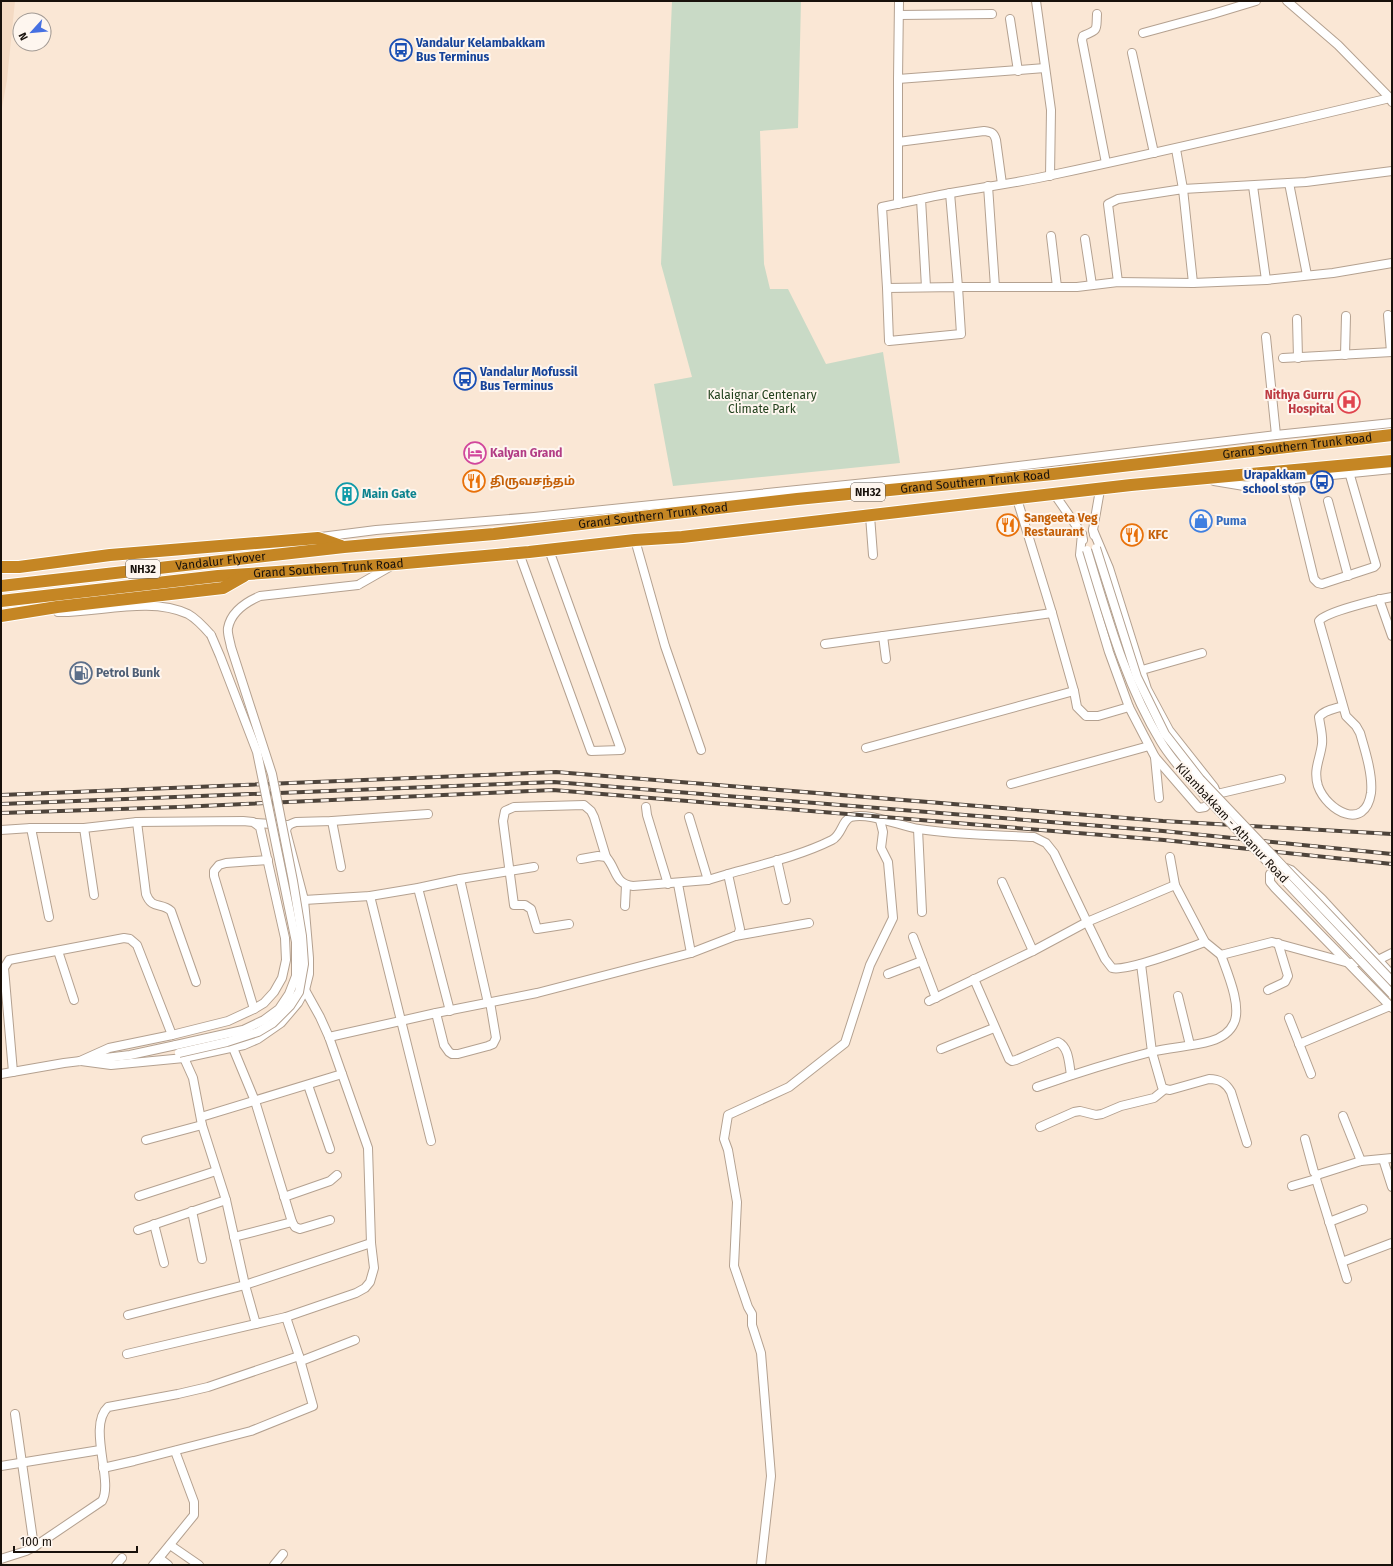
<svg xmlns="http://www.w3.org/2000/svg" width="1393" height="1566" font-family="'Fira Sans','Noto Sans Tamil',sans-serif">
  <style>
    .built { fill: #f4dac3 }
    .green { fill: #c9dac6 }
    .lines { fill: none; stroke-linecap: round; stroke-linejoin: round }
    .minor-casing { stroke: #b4a190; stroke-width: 10 }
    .highway-casing { stroke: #fff; stroke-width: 14 }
    .minor { stroke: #fff; stroke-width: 8 }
    .highway { stroke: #c58624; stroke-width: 12 }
    .rail-casing { stroke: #4e443b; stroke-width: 4 }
    .rail { stroke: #fef6ef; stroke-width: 2.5; stroke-dasharray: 8; stroke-linecap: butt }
    .minor-bridge-casing { stroke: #b4a190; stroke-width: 10; stroke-linecap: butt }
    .minor-bridge { stroke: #fff; stroke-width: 8 }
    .labels { text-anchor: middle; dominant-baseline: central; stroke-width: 4; stroke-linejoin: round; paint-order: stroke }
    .shield { fill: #fef6ef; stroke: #5d564f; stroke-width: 1 }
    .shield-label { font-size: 11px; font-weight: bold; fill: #18110b }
    .transit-label { font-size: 12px; font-weight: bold; fill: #164399; stroke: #fef6ef; text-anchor: start }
    .park-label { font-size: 12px; fill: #21401c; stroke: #fef6ef }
    .health-label { font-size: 12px; font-weight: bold; fill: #be3a42; stroke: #fef6ef; text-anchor: end }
    .street-label { font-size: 12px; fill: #18110b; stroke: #fef6ef }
    .hotel-label { font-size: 12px; font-weight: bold; fill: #b23c85; stroke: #fef6ef; text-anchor: start }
    .food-label { font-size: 12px; font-weight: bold; fill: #c56008; stroke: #fef6ef; text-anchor: start }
    .culture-label { font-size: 12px; font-weight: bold; fill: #0d838f; stroke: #fef6ef; text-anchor: start }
    .shop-label { font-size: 12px; font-weight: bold; fill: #366cbe; stroke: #fef6ef; text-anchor: start }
    .service-label { font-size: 12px; font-weight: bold; fill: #4e5e75; stroke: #fef6ef; text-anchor: start }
  </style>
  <rect width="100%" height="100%" fill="#fae7d5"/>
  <path class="built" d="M1 1H15L7 80 1 113Z"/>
  <path class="green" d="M672 1H801L798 128 760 131 764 264 770 289H788L826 364 883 352 900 463 673 486 654 384 692 377 661 264Z"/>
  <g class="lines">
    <g class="minor-casing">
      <g id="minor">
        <path d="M1036 1 1051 110 1050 176"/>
        <path d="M1287 1 1338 45 1390 98 1392 102"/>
        <path d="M1097 14C1096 31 1099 29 1083 36L1082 40 1106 163"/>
        <path d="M899 15 992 14"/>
        <path d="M1010 19 1018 71"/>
        <path d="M1143 33 1213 14 1256 1"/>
        <path d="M1132 53 1154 153"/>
        <path d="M898 79 1045 68"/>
        <path d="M898 142 984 131C992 132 994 133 996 140L1002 184"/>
        <path d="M1176 149 1183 189 1306 182 1392 171"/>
        <path d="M1289 183 1307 275"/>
        <path d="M988 186 995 287"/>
        <path d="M1253 186 1266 280"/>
        <path d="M950 193 958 287H1077L1118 282 1193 283 1266 280 1333 273 1392 263"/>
        <path d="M898 204V79L899 1"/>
        <path d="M1051 236 1057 287"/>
        <path d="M1085 239 1092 285"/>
        <path d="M1118 282 1108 204 1118 199 1183 189 1193 283"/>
        <path d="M926 287 921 199C964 189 1009 185 1052 175 1165 151 1277 125 1390 98"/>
        <path d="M887 288 958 287 961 334 889 341 887 288 882 207 921 199"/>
        <path d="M1388 315 1391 352"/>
        <path d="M1297 319 1298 358"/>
        <path d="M1266 337 1276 435"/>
        <path d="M1345 355 1346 316"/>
        <path d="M1283 358 1392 352"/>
        <path d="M1290 480 1314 579 1318 583 1322 584 1374 567 1376 565 1349 472"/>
        <path d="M1214 481 1244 486 1302 478 1392 469"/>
        <path d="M1055 495 1082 534 1083 540"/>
        <path d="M1017 499 1052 613 1074 691 1077 707 1086 716H1098L1129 707"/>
        <path d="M1328 501 1348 576"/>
        <path d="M870 516 873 555"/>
        <path d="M1082 534 1080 555 1109 652 1129 707 1155 757 1199 808 1205 807 1217 794 1214 787 1169 730 1147 689 1109 568 1093 530"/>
        <path d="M1094 535 1093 530 1100 490"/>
        <path d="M321 537 376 530 534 517 944 475 1276 435 1392 423"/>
        <path d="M635 540 665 646 701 750"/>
        <path d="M519 553 591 751 621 750 549 550"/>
        <path d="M358 585 393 565"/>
        <path d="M1379 599 1392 636"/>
        <path d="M58 612C98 613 150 596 188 614 197 619 204 627 211 635"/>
        <path d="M883 636 886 659"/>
        <path d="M825 644 1052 613"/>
        <path d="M1142 670 1202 653"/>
        <path d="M1343 706C1335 709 1324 710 1319 717 1320 726 1323 735 1322 744 1320 760 1313 769 1318 786 1327 811 1365 832 1371 793 1373 775 1365 750 1360 733L1356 726 1346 716 1319 621C1325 612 1379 599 1392 597"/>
        <path d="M866 748 1074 691"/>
        <path d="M1155 757 1159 798"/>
        <path d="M1011 784 1149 746"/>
        <path d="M1217 794 1281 779"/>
        <path d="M646 807 647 815 668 884"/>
        <path d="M689 817 708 880"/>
        <path d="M332 821 341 867"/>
        <path d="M137 822 146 894C152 910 161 902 171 911L196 982"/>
        <path d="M256 823 287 825"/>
        <path d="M31 828 49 917"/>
        <path d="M84 828 94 895"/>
        <path d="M918 829 922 912"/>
        <path d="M1 830 31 828H84L137 822 243 821 253 822 260 827 285 938 286 960 282 978 274 992 264 1003 254 1009 228 1021 172 1035 109 1048 80 1061"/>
        <path d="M1170 857 1175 885 1205 942 1221 955 1272 942 1349 963 1378 960 1392 953"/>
        <path d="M581 859 598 856 606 857C617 869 614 884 633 886L708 880 728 874"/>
        <path d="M777 860 786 900"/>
        <path d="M460 879 488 1003"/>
        <path d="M1002 882 1033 951"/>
        <path d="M678 884 691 953"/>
        <path d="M418 888 450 1011"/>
        <path d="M370 896 431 1141"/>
        <path d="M304 900 370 896 418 888 460 879 534 867"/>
        <path d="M625 906 626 885"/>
        <path d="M569 924 537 929 531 909 525 905H514L503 821 505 811 514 807 584 805 591 811 594 817 606 857"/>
        <path d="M735 936 809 923"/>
        <path d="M913 937 936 998"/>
        <path d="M58 951 74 1000"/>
        <path d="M1141 964 1152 1052 1162 1087 1165 1089 1170 1090 1209 1079C1220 1079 1226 1083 1231 1092L1247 1143"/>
        <path d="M888 974 922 961"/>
        <path d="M1392 975 1322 899 1291 870C1283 866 1276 867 1270 874V882L1275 888 1392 1008"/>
        <path d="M974 979 1009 1059 1012 1061 1016 1060 1058 1042C1069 1047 1069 1064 1071 1075"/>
        <path d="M1268 990 1285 982 1288 976 1278 943"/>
        <path d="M1178 996 1190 1045"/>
        <path d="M929 1001 1033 951 1087 922 1175 885"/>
        <path d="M254 1009 214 876V871L219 865 226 863 268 860"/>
        <path d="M436 1013 444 1045 449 1052 452 1054H458L488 1046 493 1044 496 1038 490 1002"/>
        <path d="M1289 1018 1311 1074"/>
        <path d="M329 1037 436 1013 537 993 691 953 735 936 738 935 740 929 728 874C763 864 800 856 832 840 842 835 842 820 851 817 869 812 900 826 919 829 956 835 996 835 1034 837L1046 843 1054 853 1087 922 1105 959 1112 968C1127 972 1188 948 1205 942"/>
        <path d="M1299 1044 1390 1006"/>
        <path d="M233 1048 255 1101 292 1222 295 1227 300 1229 330 1220"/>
        <path d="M941 1049 994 1028"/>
        <path d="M184 1058 193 1078 202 1125 226 1200 245 1285 256 1324"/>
        <path d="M81 1061 111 1065 184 1058 244 1045 258 1039 281 1023 298 1003 305 990 309 974V958L304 900 286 831C287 825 290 824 296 822L332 821 428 814"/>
        <path d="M13 1072 4 968 9 960 14 959 124 938 130 939 137 945 172 1035"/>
        <path d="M1 1074 64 1063 130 1055 176 1045"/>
        <path d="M308 1085 330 1149"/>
        <path d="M1037 1087C1074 1074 1112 1062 1151 1052 1170 1047 1191 1047 1211 1041 1221 1038 1230 1032 1234 1023 1242 1006 1227 972 1221 955"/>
        <path d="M1343 1116 1361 1161"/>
        <path d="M201 1117 342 1074"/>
        <path d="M1040 1127 1074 1112 1080 1111 1096 1115 1102 1114 1121 1106 1154 1098 1165 1089"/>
        <path d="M1305 1139 1314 1172 1317 1175 1316 1179 1347 1279"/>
        <path d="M146 1140 202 1125"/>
        <path d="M1383 1159 1392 1187"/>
        <path d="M1317 1175 1361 1161 1392 1158"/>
        <path d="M1292 1186 1316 1179"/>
        <path d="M139 1196 216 1171"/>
        <path d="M284 1197 330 1181 337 1175"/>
        <path d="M192 1211 202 1259"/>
        <path d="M1329 1222 1363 1209"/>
        <path d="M154 1224 164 1263"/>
        <path d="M138 1230 226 1200"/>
        <path d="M234 1237 292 1222"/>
        <path d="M1342 1262 1392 1243"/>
        <path d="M128 1315 245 1285 371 1243"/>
        <path d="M127 1354 286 1317"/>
        <path d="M301 1361 355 1340"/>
        <path d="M15 1414 34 1547"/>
        <path d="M1 1466 100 1450"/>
        <path d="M103 1468 134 1461 251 1431 313 1406 299 1356 286 1317 356 1293 365 1288 370 1282 374 1268 371 1243 368 1148 329 1037 320 1017 305 990"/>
        <path d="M170 1545 199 1565"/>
        <path d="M159 1558 194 1515V1502L175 1451"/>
        <path d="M1 1559 26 1551 34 1547 102 1501C114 1482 87 1426 108 1407L178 1394 208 1387 299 1356"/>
        <path d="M116 1565 122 1558"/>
        <path d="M153 1565 159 1558 168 1565"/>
        <path d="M274 1565 283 1554"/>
        <path d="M761 1565 771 1476 761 1353 752 1325V1314L748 1307 734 1266 737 1202 728 1150 724 1139 728 1115 789 1087 845 1043 870 965 893 918 888 862 881 848 883 832 880 820"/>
      </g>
    </g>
    <g class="highway-casing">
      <g id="highway">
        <path d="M1 567H19L110 555 318 538 341 546"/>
        <path id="s1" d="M1 586 344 547 494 534 797 499 1053 474 1392 435"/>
        <path id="s2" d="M1 601 218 576 395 564 529 552 635 540 682 537 1131 485 1392 461"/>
        <path d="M1 616 57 607 223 588 244 576"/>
      </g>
    </g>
    <use href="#minor" class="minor"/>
    <use href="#highway" class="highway"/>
    <g class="rail-casing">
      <g id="rail">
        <path d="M1 795 556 772 1163 821 1392 834"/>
        <path d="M1 804 554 782 1163 831 1392 854"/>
        <path d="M1 813 179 807 553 790 1164 840 1392 864"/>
      </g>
    </g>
    <use href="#rail" class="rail"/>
    <g class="minor-bridge-casing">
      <g id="minor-bridge">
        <path d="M1096 548 1137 677 1165 734 1200 779 1392 981"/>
        <path d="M1087 550C1107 615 1125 683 1161 742 1173 762 1190 779 1205 796L1392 994"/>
        <path d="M176 1045 243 1030 264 1020 279 1009 289 994 296 976V942L257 752 220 656 211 635"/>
        <path d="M179 1053 227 1042 258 1032 273 1023 290 1006 299 992 304 964 302 936 293 881 272 774 231 647C230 641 227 633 228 628 231 612 246 602 260 596L358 585"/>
      </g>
    </g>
    <use href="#minor-bridge" class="minor-bridge"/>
  </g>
  <defs>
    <g id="bus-ring" transform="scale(1.15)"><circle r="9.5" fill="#fef6ef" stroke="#1a4fb4" stroke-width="1.5"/><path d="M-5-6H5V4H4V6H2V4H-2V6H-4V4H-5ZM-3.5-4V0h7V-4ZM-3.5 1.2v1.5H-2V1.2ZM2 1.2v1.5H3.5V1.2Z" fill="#1a4fb4"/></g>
    <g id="hospital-ring" transform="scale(1.15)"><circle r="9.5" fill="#fef6ef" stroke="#e0444e" stroke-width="1.5"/><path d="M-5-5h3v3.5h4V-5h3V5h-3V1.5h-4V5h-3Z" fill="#e0444e"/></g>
    <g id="hotel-ring" transform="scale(1.15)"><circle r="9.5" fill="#fef6ef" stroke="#d1479c" stroke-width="1.5"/><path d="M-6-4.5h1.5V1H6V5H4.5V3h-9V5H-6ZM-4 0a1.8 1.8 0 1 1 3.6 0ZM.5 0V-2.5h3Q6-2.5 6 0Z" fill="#d1479c"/></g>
    <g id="restaurant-ring" transform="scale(1.15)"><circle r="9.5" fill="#fef6ef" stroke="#e8710a" stroke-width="1.5"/><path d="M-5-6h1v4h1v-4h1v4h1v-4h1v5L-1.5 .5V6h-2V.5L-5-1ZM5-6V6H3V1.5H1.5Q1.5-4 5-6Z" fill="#e8710a"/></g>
    <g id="building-ring" transform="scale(1.15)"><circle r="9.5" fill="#fef6ef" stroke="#0f9aa8" stroke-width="1.5"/><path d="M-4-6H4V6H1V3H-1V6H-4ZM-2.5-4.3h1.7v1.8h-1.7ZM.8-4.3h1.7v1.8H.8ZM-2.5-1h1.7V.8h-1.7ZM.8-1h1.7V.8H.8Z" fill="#0f9aa8"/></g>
    <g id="shop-ring" transform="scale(1.15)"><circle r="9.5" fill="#fef6ef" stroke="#3f7fe0" stroke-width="1.5"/><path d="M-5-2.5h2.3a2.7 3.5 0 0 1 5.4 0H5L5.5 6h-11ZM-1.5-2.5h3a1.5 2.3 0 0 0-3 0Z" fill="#3f7fe0"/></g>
    <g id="fuel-ring" transform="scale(1.15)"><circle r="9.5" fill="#fef6ef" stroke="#5c6f8a" stroke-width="1.5"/><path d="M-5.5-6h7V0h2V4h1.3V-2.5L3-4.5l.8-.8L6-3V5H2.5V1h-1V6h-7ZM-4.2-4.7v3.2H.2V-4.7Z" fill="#5c6f8a"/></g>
  </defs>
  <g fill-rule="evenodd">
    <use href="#bus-ring" x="401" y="50"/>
    <use href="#bus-ring" x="465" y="379"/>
    <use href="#hospital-ring" x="1349" y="402"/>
    <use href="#hotel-ring" x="475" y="453"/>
    <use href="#restaurant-ring" x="474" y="481"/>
    <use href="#bus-ring" x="1322" y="482"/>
    <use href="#building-ring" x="347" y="494"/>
    <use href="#shop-ring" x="1201" y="521"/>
    <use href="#restaurant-ring" x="1008" y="525"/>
    <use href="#restaurant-ring" x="1132" y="535"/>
    <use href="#fuel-ring" x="81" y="673"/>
  </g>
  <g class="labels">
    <g class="shield">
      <rect x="851" y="483" width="34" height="18" rx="3"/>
      <rect x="126" y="560" width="34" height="18" rx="3"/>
    </g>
    <g class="shield-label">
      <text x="868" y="492">NH32</text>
      <text x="143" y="569">NH32</text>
    </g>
    <g class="transit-label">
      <text x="416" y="43">Vandalur Kelambakkam<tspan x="416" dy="14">Bus Terminus</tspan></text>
      <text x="480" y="372">Vandalur Mofussil<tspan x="480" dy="14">Bus Terminus</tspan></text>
      <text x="1306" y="475" text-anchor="end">Urapakkam<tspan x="1306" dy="14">school stop</tspan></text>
    </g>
    <g class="park-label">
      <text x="762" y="395">Kalaignar Centenary<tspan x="762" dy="14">Climate Park</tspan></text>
    </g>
    <g class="health-label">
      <text x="1334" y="395">Nithya Gurru<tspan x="1334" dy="14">Hospital</tspan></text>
    </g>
    <g class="street-label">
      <text stroke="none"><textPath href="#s1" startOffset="1304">Grand Southern Trunk Road</textPath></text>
      <text stroke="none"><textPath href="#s1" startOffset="980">Grand Southern Trunk Road</textPath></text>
      <text stroke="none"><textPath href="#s1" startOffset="656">Grand Southern Trunk Road</textPath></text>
      <text stroke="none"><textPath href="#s1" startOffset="221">Vandalur Flyover</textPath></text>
      <text stroke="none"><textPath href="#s2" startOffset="329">Grand Southern Trunk Road</textPath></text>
      <text transform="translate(1232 823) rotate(47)">Kilambakkam - Athanur Road</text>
    </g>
    <g class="hotel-label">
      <text x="490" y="453">Kalyan Grand</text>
    </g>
    <g class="food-label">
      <text x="490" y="481">திருவசந்தம்</text>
      <text x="1024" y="518">Sangeeta Veg<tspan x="1024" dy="14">Restaurant</tspan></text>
      <text x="1148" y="535">KFC</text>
    </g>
    <g class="culture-label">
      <text x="362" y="494">Main Gate</text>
    </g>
    <g class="shop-label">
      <text x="1216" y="521">Puma</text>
    </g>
    <g class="service-label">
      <text x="96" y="673">Petrol Bunk</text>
    </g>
  </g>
  <rect width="1393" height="1566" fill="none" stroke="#18110b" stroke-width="4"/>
  <g transform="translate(32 32) rotate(243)"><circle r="19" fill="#fef6ef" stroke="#a29a94"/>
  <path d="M0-3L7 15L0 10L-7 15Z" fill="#4670e2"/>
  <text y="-6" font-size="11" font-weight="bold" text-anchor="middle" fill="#18110b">N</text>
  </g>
  <path d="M14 1546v6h123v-6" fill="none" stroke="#18110b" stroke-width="2"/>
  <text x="20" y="1546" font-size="12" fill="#18110b" stroke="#fef6ef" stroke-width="3" paint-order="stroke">100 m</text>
</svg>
